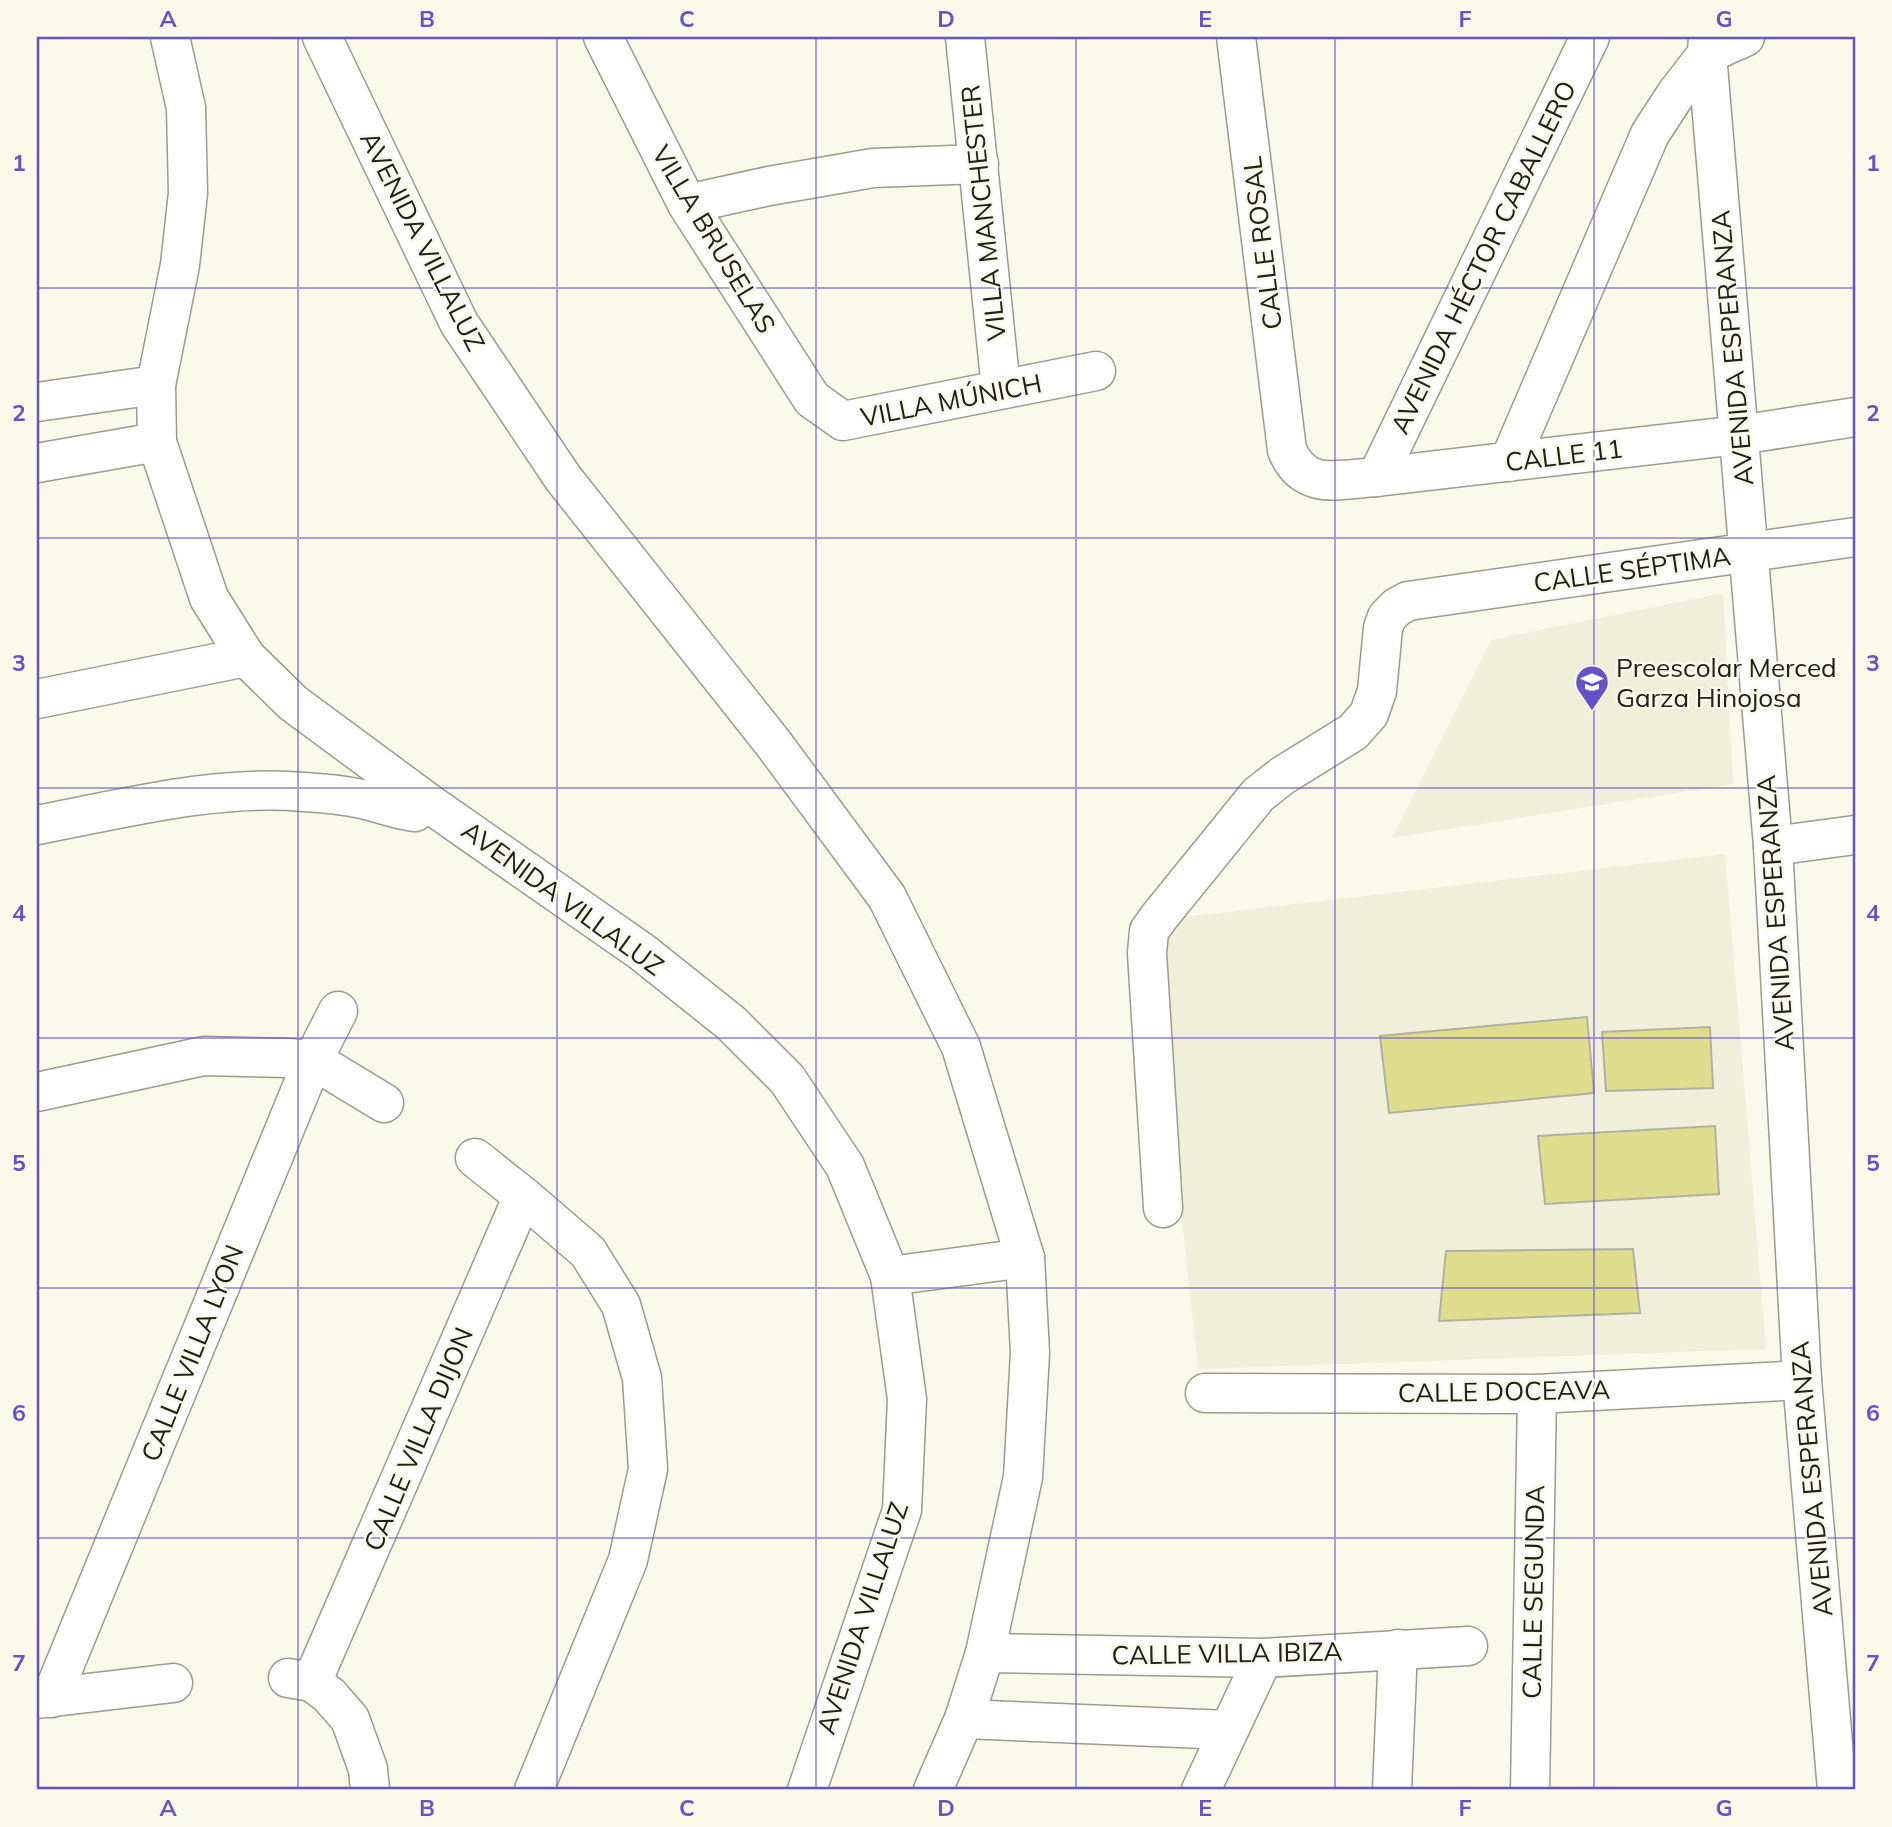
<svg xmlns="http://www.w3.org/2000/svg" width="1892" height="1827" font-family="Mulish,sans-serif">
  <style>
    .built { fill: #f0efd9 }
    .building { fill: #e0dd8f; stroke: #b1b1a3; stroke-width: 2 }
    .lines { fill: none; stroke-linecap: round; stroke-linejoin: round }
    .minor-casing { stroke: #9c9c8e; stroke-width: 41 }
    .minor { stroke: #fff; stroke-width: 38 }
    .grid { fill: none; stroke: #6551ca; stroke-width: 2; stroke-opacity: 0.55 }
    .labels { text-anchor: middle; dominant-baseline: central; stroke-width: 5; stroke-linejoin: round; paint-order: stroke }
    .street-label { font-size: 26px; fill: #20201b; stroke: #fafaea }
    .poi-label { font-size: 26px; fill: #20201b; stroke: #fafaea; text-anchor: start }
    .neatline { fill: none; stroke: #6551ca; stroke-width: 2.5 }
    .grid-label { font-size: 23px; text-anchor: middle; font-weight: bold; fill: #6551ca }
  </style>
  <rect width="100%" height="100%" fill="#fafaea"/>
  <g class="built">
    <path d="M1723 593 1733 784 1392 838 1491 640Z"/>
    <path d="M1725 854 1766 1349 1198 1369 1150 921Z"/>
  </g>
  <g class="building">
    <path d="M1587 1017 1594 1093 1389 1113 1380 1036Z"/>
    <path d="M1710 1027 1713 1088 1606 1091 1602 1032Z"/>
    <path d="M1715 1126 1719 1194 1545 1204 1538 1136Z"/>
    <path d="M1633 1249 1640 1313 1439 1321 1446 1251Z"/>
  </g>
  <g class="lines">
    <g class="minor-casing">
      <g id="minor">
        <path d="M170 37 186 108 188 193 180 265 156 385 157 442 209 598 246 657 293 703 427 802 642 952 731 1023 787 1079 845 1166 890 1276 907 1399 902 1510 807 1790"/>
        <path d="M322 37 459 323 563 478 773 743 887 897 961 1047 1025 1258 1030 1353 1023 1477 985 1653 964 1719 933 1790"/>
        <path d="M603 37 687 204 812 399 843 421 1096 371"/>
        <path d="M965 37 1001 389"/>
        <path d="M1236 37 1287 450C1304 492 1340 479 1377 477L1739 435 1855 417"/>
        <path d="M1708 37 1707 54 1773 846 1802 1380 1837 1790"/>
        <path d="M687 204 769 186 873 168 979 164"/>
        <path d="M37 402 156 385"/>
        <path d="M1509 462 1650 134 1676 94 1707 54 1745 37"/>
        <path d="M37 463 157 442"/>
        <path d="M1377 477 1590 37"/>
        <path d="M37 699 246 657"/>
        <path d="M37 825C122 809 217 784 304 792 323 793 343 795 362 799 380 803 396 810 415 812L427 802"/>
        <path d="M1773 846 1855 835"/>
        <path d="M37 1092 204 1056 287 1058 313 1060 384 1103"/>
        <path d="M475 1158 523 1196 588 1252 621 1305 642 1378 648 1469 628 1560 534 1790"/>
        <path d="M1163 1208 1147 953 1149 931 1159 917 1258 795 1282 776 1353 732 1369 714 1377 691 1383 628 1387 617 1397 607 1408 601 1855 537"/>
        <path d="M890 1276 1025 1258"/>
        <path d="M1205 1393 1537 1394 1802 1380"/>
        <path d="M985 1653 1263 1658 1468 1646"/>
        <path d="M288 1678 312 1682 329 1695 350 1719 368 1769 370 1790"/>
        <path d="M312 1682 523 1196"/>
        <path d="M51 1698 313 1060 338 1011"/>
        <path d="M37 1699 173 1683"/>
        <path d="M964 1719 1228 1730"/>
        <path d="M1201 1790 1263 1658"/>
        <path d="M1392 1790 1398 1649"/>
        <path d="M1530 1790 1537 1394"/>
      </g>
    </g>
    <use href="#minor" class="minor"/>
  </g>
  <path class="grid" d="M298 37V1790M557 37V1790M816 37V1790M1076 37V1790M1335 37V1790M1594 37V1790M37 288H1855M37 538H1855M37 788H1855M37 1038H1855M37 1288H1855M37 1538H1855"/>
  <defs>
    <g id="school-pin" transform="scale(1.75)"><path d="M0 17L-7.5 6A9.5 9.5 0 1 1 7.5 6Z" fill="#6551ca" stroke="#fafaea"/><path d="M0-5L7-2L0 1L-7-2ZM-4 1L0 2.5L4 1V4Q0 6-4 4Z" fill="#fff"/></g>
  </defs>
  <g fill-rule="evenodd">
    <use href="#school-pin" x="1592" y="682"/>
  </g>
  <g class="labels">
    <g class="street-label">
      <text transform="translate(983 213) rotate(-96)">VILLA MANCHESTER</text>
      <text transform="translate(714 239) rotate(59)">VILLA BRUSELAS</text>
      <text transform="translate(423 241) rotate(63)">AVENIDA VILLALUZ</text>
      <text transform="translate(1262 243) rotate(-97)">CALLE ROSAL</text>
      <text transform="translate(1483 257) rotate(-64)">AVENIDA HÉCTOR CABALLERO</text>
      <text transform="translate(1732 348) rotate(-95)">AVENIDA ESPERANZA</text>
      <text transform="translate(951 400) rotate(-11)">VILLA MÚNICH</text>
      <text transform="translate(1564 455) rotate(-7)">CALLE 11</text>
      <text transform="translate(1632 569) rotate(-8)">CALLE SÉPTIMA</text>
      <text transform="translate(563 898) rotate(36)">AVENIDA VILLALUZ</text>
      <text transform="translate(1775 913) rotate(-94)">AVENIDA ESPERANZA</text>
      <text transform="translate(192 1353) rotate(-68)">CALLE VILLA LYON</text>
      <text transform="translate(1504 1391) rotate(-1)">CALLE DOCEAVA</text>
      <text transform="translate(418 1439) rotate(-67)">CALLE VILLA DIJON</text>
      <text transform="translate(1811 1479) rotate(-95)">AVENIDA ESPERANZA</text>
      <text transform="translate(1533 1592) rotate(-89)">CALLE SEGUNDA</text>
      <text transform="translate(862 1618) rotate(-72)">AVENIDA VILLALUZ</text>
      <text transform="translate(1227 1653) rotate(-1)">CALLE VILLA IBIZA</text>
    </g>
    <g class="poi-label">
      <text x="1616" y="667">Preescolar Merced<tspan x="1616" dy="30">Garza Hinojosa</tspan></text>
    </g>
  </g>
  <rect width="1892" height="1827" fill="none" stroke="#fafaea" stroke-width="77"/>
  <rect x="38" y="38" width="1816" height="1750" class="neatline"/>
  <g class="grid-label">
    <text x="168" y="27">A</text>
    <text x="427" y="27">B</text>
    <text x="687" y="27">C</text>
    <text x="946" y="27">D</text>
    <text x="1205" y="27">E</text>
    <text x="1465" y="27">F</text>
    <text x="1724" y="27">G</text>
    <text x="19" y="171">1</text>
    <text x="1873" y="171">1</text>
    <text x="19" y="421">2</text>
    <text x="1873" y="421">2</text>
    <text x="19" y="671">3</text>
    <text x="1873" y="671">3</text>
    <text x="19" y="921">4</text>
    <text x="1873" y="921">4</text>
    <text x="19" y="1171">5</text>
    <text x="1873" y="1171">5</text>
    <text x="19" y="1421">6</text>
    <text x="1873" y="1421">6</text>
    <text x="19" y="1671">7</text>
    <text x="1873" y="1671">7</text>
    <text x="168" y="1816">A</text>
    <text x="427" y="1816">B</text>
    <text x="687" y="1816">C</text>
    <text x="946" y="1816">D</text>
    <text x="1205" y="1816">E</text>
    <text x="1465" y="1816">F</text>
    <text x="1724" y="1816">G</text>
  </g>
</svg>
